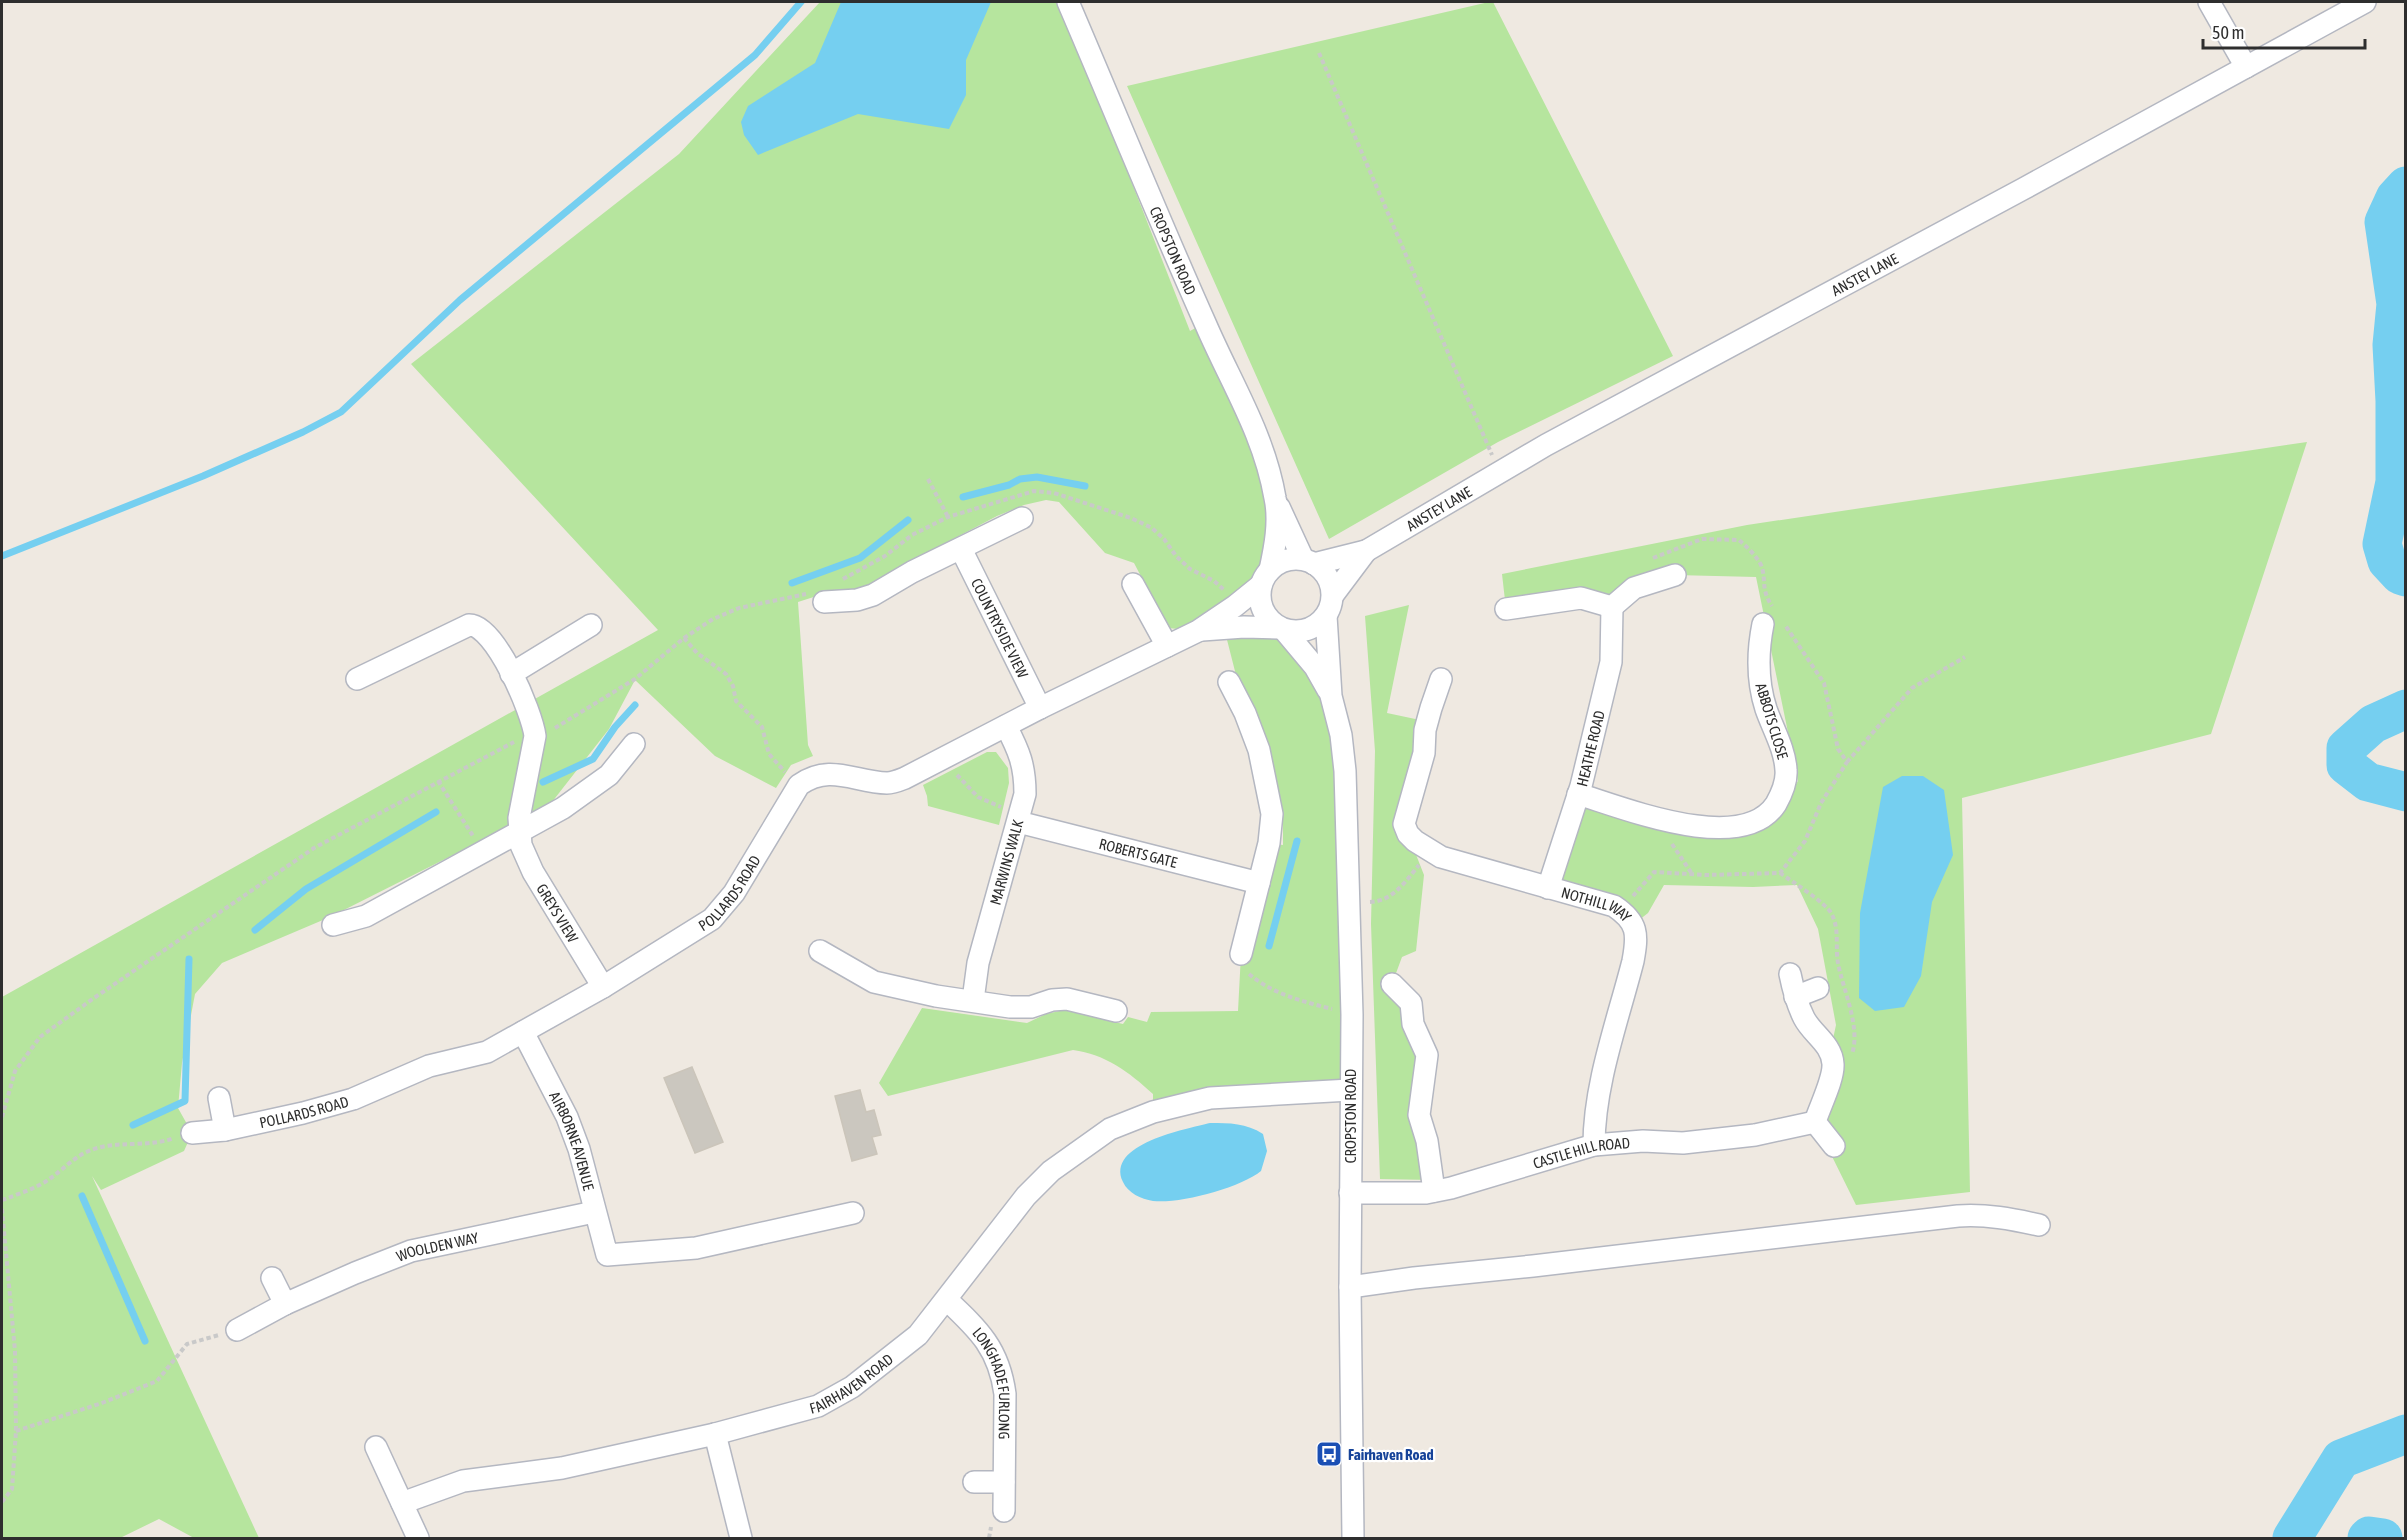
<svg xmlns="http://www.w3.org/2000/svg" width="2407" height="1540" font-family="'Asap Condensed',sans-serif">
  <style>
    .green { fill: #b6e59e }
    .water { fill: #75cff0 }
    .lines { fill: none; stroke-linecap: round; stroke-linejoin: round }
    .stream { stroke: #75cff0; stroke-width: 7 }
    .river { stroke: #75cff0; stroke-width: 39 }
    .building { fill: #cbc7bf; stroke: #cbc5ba; stroke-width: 1.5 }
    .minor-casing { stroke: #b4b7c1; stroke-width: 24 }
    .path { stroke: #c9c9c9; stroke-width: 4; stroke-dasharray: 4.5 3; stroke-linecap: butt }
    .minor { stroke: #fff; stroke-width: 21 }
    .labels { text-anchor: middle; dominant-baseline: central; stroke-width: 4.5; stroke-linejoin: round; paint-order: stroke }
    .street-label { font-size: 15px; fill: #2e2e2e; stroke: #fff }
    .transit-label { font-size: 15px; font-weight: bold; fill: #164399; stroke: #fff; text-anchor: start }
  </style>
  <rect width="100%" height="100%" fill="#efe9e1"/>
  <g class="green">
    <path d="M820 2H1061L1190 331 1201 325 1270 472V570L1198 631 1168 628 1134 563 1105 553 1059 502 1046 500 1024 505 997 516 919 557 873 587 847 594H823L798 602 808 745 813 756 791 765 776 788 715 756 635 680 609 729 552 802 523 826 467 848 330 917 222 963 195 994 182 1063 178 1108 192 1133 184 1151 101 1190 92 1176 259 1538H194L159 1519 120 1538H2V997L658 630 411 364 679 154Z"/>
    <path d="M1489 2H1493L1673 356 1498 442 1329 539 1127 86Z"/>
    <path d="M2307 442 2211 734 1962 798 1970 1192 1856 1205 1815 1122 1836 1025 1818 929 1797 885 1753 887 1664 885 1648 913 1634 924 1550 883 1582 802 1675 822 1768 827 1798 781 1756 577 1675 575 1612 607 1506 609 1502 574 1747 525Z"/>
    <path d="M1409 605 1387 713 1420 720 1404 824 1424 875 1416 951 1402 957 1392 984 1411 1003 1432 1180 1380 1179 1371 924 1375 751 1365 616Z"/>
    <path d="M1224 628H1279L1331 696 1350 1090 1153 1112V1094C1129 1072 1105 1054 1073 1050L888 1096 879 1083 922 1008 1027 1023 1046 1014 1064 1010 1123 1024 1128 1017 1147 1022 1151 1012 1238 1011 1241 954 1269 843 1283 845V823L1238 683Z"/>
    <path d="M987 752H996L1008 768 1009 783 999 825 928 806 927 796 923 785Z"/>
  </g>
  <g class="water">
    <path d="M841 2H991L966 60V95L949 129 858 114 758 155 744 135 741 122 748 106 815 63Z"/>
    <path d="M1902 776H1923L1944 790 1953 855 1932 902 1921 976 1904 1007 1875 1011 1859 998 1860 913 1883 787Z"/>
    <path d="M1210 1123C1230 1123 1246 1123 1263 1134L1267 1151 1261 1171C1240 1188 1180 1204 1153 1201 1141 1199 1128 1193 1123 1182 1105 1144 1186 1129 1210 1123Z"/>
  </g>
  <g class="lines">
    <g class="stream">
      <path d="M963 497 1009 485 1020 479 1037 477 1085 486"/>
      <path d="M2 556 203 476 303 432 341 412 460 300 755 55 801 2"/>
      <path d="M792 583 860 558 908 520"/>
      <path d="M543 782 593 759 615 727 635 705"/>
      <path d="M255 930 306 889 436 812"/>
      <path d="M1269 946 1297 841"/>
      <path d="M133 1125 185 1101 189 959"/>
      <path d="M82 1196 145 1341"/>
    </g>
    <g class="river">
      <path d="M2406 186 2395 198 2384 222 2396 304 2392 345 2395 401V482L2382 544 2387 561 2400 575 2406 577"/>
      <path d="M2406 709 2373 724 2346 748V765L2368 782 2406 792"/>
      <path d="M2292 1538 2341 1459 2406 1434"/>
      <path d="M2367 1538 2369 1536 2383 1538"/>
    </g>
  </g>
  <g class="building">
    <path d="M692 1067 723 1142 695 1153 664 1078Z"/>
    <path d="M860 1090 866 1112 874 1110 881 1135 872 1137 877 1154 852 1161 835 1096Z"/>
  </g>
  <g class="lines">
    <g class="minor-casing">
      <g id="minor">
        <path id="s1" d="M1068 2C1114 109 1158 218 1206 325 1231 383 1264 434 1275 498 1280 521 1275 547 1270 570"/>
        <path d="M2209 2 2246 67"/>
        <path d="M1279 507 1303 559"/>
        <path id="s2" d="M961 549 1040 708"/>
        <circle cx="1296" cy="595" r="36"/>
        <path id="s3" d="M1314 564 1366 551 1546 445 2023 189 2365 2"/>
        <path d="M1133 584 1167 646"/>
        <path d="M1333 595 1366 551"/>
        <path d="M824 602 857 600 873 595 912 572 1022 518"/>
        <path d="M1506 609 1581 598 1612 607 1634 588 1675 575"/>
        <path d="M1326 616 1331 696 1341 735 1345 771 1352 1015 1350 1287 1353 1538"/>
        <path d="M1202 630 1244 627 1279 628"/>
        <path d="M1284 630 1315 667 1328 690"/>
        <path d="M511 674 591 625"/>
        <path id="s4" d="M357 679 469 625C495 624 532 712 535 736L519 818 521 845 533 872 603 987"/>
        <path id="s5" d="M1441 679 1431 708 1425 730 1424 753 1404 824 1408 834 1415 841 1441 857 1614 906C1638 922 1638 934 1633 961 1618 1020 1594 1084 1594 1145"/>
        <path d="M1229 682 1245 713 1259 750 1272 814 1269 843 1241 954"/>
        <path d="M1578 794C1624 808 1742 856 1776 804 1781 795 1787 781 1786 770 1785 749 1773 729 1766 709 1757 681 1757 654 1763 624"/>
        <path id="s6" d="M1018 822 1259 883"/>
        <path id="s7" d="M1548 888 1581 786 1611 662 1612 607"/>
        <path d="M333 925 366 916 563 808 609 775 634 744"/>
        <path d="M820 951 874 982 936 996 1010 1007H1031L1052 1000 1067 999 1116 1011"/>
        <path d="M1790 974C1793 989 1797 1004 1804 1018 1812 1034 1832 1044 1833 1064 1834 1079 1820 1106 1815 1122L1834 1146"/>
        <path d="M1392 984 1411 1003 1413 1024 1427 1055 1419 1115 1427 1141 1434 1191"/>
        <path d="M1795 997 1818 988"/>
        <path id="s8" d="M973 1000 978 963 1025 794C1025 765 1019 751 1006 726"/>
        <path id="s9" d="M523 1032 567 1117 579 1149 607 1255 696 1248 853 1213"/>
        <path d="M219 1098 225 1130"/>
        <path id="s10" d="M192 1133 225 1130 303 1113 353 1099 429 1066 487 1052 603 987 712 919 734 893 799 785C830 763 854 782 887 783 893 783 900 780 905 778L1040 708 1198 631 1235 606 1261 585"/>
        <path id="s11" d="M1350 1193H1426L1451 1188 1594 1145 1643 1141 1683 1143 1755 1135 1815 1122"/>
        <path d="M272 1278 285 1304"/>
        <path d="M1350 1287 1414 1278 1533 1266 1958 1216C1986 1214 2012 1219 2039 1225"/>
        <path id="s12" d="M947 1300C979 1330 999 1349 1005 1394L1004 1511"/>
        <path id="s13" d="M237 1330 285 1304 355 1273 411 1251 594 1212"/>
        <path d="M715 1434 741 1538"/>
        <path d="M376 1447 418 1538"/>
        <path d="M974 1482H1004"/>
        <path id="s14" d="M402 1503 463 1481 562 1468 715 1434 818 1406 852 1387 918 1335 1026 1196 1051 1171 1110 1129 1153 1112 1210 1098 1350 1090"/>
      </g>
    </g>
    <g class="path">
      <path d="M1319 53 1492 455"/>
      <path d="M928 479 948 517"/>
      <path d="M1653 558 1702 539 1739 540C1747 547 1756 555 1761 565 1767 581 1760 588 1772 606"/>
      <path d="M843 579 885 556 912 535 948 517 1034 491 1054 493 1131 518 1152 528 1164 539 1176 556 1190 569 1214 581 1224 590"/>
      <path d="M684 638 697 653 726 674 733 686 736 701 762 727 769 754 785 772"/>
      <path d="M555 728 635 679 684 638 713 619 739 608 806 594"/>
      <path d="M1847 762 1912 688 1965 657"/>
      <path d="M957 775 978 797 1001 807"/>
      <path d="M438 781 473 836"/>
      <path d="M1672 844 1692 874"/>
      <path d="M1780 873C1791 881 1826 903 1831 913 1840 928 1835 947 1838 963 1843 990 1861 1027 1852 1054"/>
      <path d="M1633 896 1654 872 1706 875 1780 873 1805 841 1821 803 1847 762 1838 749 1824 683 1785 625"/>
      <path d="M1370 902C1393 901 1405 882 1419 865"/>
      <path d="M1249 974C1273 994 1301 1001 1332 1009"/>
      <path d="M2 1117 15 1071 40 1037 94 998 314 848 514 742"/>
      <path d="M2 1200C16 1195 31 1190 45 1182 61 1172 73 1157 91 1150 118 1140 147 1148 174 1138"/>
      <path d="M2 1209 15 1351 16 1431 12 1489 2 1502"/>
      <path d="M16 1431 102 1403 157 1381 187 1344 219 1335"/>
      <path d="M989 1538 991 1527"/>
    </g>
    <use href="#minor" class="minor"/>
  </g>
  <defs>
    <g id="bus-square" transform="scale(1.35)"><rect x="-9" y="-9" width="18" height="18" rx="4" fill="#1a4fb4" stroke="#fff"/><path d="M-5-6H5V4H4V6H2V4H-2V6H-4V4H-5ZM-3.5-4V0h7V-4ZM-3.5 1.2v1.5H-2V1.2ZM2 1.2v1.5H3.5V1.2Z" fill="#fff"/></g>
  </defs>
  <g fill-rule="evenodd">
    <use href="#bus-square" x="1329" y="1454"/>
  </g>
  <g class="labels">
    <g class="street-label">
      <text stroke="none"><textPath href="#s1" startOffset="270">CROPSTON ROAD</textPath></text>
      <text stroke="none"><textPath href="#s3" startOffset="624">ANSTEY LANE</textPath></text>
      <text stroke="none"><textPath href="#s3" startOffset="138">ANSTEY LANE</textPath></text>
      <text stroke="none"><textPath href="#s2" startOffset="88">COUNTRYSIDE VIEW</textPath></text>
      <text transform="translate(1772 721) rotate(73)">ABBOTS CLOSE</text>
      <text stroke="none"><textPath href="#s7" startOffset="146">HEATHE ROAD</textPath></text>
      <text stroke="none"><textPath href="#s6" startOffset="124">ROBERTS GATE</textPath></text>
      <text stroke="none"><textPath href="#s8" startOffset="142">MARWINS WALK</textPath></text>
      <text stroke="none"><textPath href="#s10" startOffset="600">POLLARDS ROAD</textPath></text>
      <text stroke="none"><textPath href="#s5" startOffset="364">NOTHILL WAY</textPath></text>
      <text stroke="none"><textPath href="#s4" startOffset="446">GREYS VIEW</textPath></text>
      <text stroke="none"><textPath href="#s10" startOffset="114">POLLARDS ROAD</textPath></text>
      <text transform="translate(1350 1116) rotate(-90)">CROPSTON ROAD</text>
      <text stroke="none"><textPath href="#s9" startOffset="120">AIRBORNE AVENUE</textPath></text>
      <text stroke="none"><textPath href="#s11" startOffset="237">CASTLE HILL ROAD</textPath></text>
      <text stroke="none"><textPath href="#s13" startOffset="218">WOOLDEN WAY</textPath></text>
      <text stroke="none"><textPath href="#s14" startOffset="468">FAIRHAVEN ROAD</textPath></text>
      <text stroke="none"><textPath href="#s12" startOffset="100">LONGHADE FURLONG</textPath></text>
    </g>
    <g class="transit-label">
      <text x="1348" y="1454">Fairhaven Road</text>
    </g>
  </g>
  <rect width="2407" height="1540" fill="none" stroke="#2e2e2e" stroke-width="6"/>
  <path d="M2203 39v9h162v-9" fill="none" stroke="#2e2e2e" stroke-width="3"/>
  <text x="2212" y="39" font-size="18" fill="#2e2e2e" stroke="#ffffff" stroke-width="4.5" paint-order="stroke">50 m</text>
</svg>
